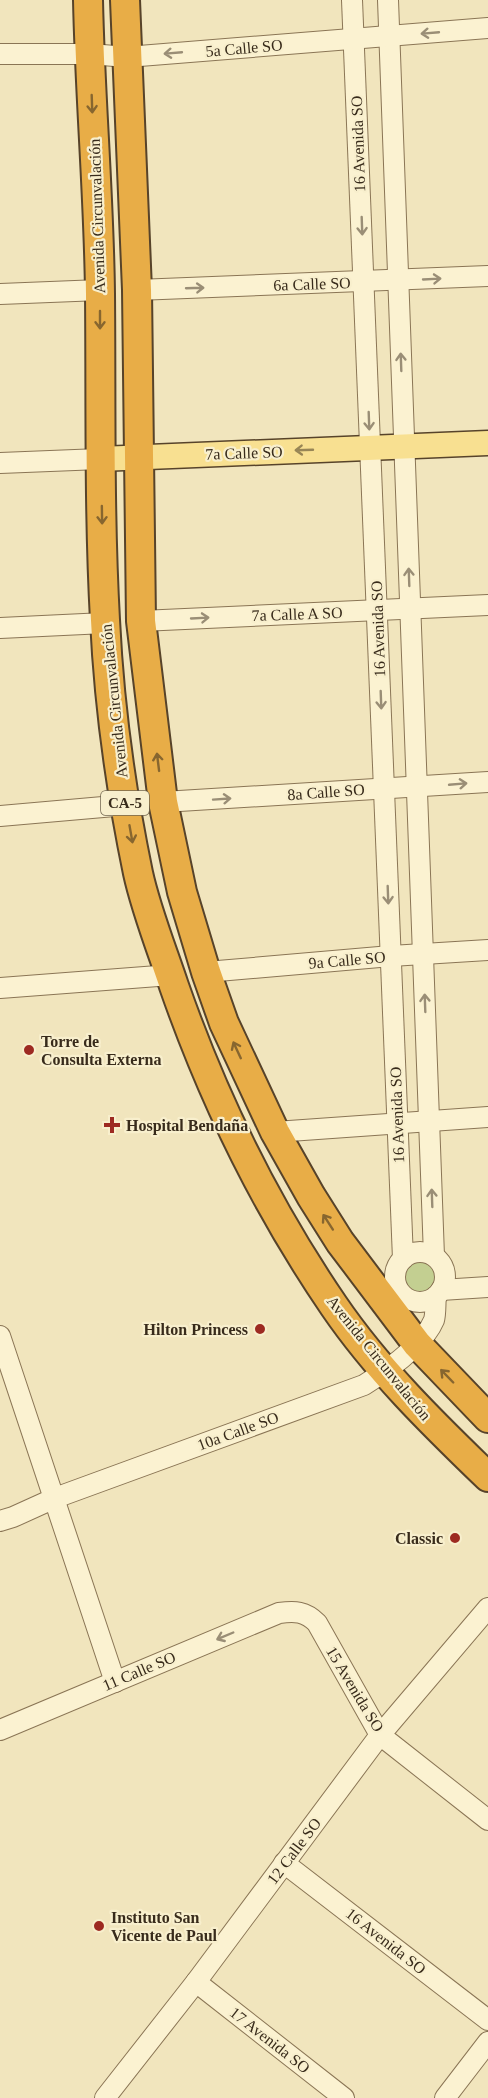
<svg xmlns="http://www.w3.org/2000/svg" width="488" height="2098" font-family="'Times New Roman',serif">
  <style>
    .green { fill: #c3cf91 }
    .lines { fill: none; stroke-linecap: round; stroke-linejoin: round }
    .minor-casing { stroke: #8a7555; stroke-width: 22 }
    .major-casing { stroke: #57432a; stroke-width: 27 }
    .highway-casing { stroke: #57432a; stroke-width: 32 }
    .minor { stroke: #fbf2d1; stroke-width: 20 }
    .major { stroke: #f8e091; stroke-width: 24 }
    .highway { stroke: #e8ad47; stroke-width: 28 }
    .oneway { stroke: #9a8e76 }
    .oneway2 { stroke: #87662f }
    .oneway3 { stroke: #988656 }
    .poi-dot { fill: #9d2a21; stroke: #f8efcd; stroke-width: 2 }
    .labels { text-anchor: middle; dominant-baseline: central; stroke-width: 4.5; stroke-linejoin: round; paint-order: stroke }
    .shield { fill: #f8efcd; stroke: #726650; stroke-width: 1.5 }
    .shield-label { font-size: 15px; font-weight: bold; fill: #382b1b }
    .street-label { font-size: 16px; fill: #382b1b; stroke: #f8efcd }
    .poi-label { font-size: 16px; font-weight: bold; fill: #382b1b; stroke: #f8efcd; text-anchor: start }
  </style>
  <rect width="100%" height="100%" fill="#f1e5bd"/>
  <circle class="green" cx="420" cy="1277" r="18"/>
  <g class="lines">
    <g class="minor-casing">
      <g id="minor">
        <path d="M352 0 403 1259"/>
        <path d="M388 0 434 1256"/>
        <path d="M0 54H90L127 57 488 28"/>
        <path d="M137 290 488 276"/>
        <path d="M0 294 100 290"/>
        <path d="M0 463 100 459"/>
        <path d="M141 621 488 605"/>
        <path d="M0 628 105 623"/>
        <path d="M163 802 488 782"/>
        <path d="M0 816 126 805"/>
        <path d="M206 972 391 956 488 950"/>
        <path d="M0 988 171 975"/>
        <path d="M275 1132 488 1117"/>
        <circle cx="420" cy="1277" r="25"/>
        <path d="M441 1290 488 1287"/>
        <path d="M0 1336 115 1682"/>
        <path d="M0 1521 13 1517 55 1498 364 1385C388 1370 423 1346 434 1320 436 1313 435 1303 436 1296"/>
        <path d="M0 1730 279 1613C295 1611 305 1611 317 1623L380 1735 488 1820"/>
        <path d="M284 1863 488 2020"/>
        <path d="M196 1982 344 2098"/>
        <path d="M105 2098 196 1982 380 1735 488 1608"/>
        <path d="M445 2098 488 2042"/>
      </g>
    </g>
    <g class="major-casing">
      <path id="major" d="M100 459 488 443"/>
    </g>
    <g class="highway-casing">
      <g id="highway">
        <path d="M88 0C90 98 99 196 100 294 101 403 99 512 105 620 109 704 121 791 138 873 146 910 162 950 174 986 213 1098 267 1208 334 1306 377 1369 433 1424 488 1477"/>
        <path d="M125 0 137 290 141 621 163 802 182 892 206 972 224 1023 275 1132 311 1196 340 1242 417 1344 488 1418"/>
      </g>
    </g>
    <use href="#minor" class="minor"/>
    <use href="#major" class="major"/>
    <use href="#highway" class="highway"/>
  </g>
  <defs><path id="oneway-shaft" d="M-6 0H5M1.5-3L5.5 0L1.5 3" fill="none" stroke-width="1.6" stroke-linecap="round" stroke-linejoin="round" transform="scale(1.5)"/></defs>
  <g class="oneway">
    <use href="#oneway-shaft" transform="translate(430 33) rotate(175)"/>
    <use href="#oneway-shaft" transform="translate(173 53) rotate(175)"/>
    <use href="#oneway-shaft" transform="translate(362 226) rotate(88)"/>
    <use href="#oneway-shaft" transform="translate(432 279) rotate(-3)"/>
    <use href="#oneway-shaft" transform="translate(195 288) rotate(-2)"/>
    <use href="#oneway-shaft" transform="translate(401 362) rotate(-92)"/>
    <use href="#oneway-shaft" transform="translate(369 421) rotate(88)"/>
    <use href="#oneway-shaft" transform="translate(409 577) rotate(-92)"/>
    <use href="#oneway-shaft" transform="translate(200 618) rotate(-3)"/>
    <use href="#oneway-shaft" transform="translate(381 700) rotate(88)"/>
    <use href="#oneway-shaft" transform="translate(458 784) rotate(-5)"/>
    <use href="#oneway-shaft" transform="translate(222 799) rotate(-4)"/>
    <use href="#oneway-shaft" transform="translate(388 895) rotate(88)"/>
    <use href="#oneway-shaft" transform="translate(425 1003) rotate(-92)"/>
    <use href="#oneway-shaft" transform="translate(432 1198) rotate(-92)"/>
    <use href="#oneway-shaft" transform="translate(225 1636) rotate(157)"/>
  </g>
  <g class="oneway2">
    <use href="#oneway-shaft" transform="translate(92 104) rotate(88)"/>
    <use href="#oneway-shaft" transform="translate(100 320) rotate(90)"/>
    <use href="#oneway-shaft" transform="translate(102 515) rotate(89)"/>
    <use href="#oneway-shaft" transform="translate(158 762) rotate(-97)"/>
    <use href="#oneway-shaft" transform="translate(131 834) rotate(80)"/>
    <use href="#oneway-shaft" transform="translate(237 1050) rotate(-115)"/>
    <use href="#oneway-shaft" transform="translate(328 1222) rotate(-123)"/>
    <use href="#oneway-shaft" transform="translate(447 1376) rotate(-134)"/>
  </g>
  <use class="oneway3" href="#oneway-shaft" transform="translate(304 450) rotate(178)"/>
  <g class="poi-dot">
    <circle cx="29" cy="1050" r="6"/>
    <path d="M109 1116h6v6h6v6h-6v6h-6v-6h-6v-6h6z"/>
    <circle cx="260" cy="1329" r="6"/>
    <circle cx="455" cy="1538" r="6"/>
    <circle cx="99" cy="1926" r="6"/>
  </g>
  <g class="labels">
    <rect class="shield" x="101" y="791" width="48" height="24" rx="4.5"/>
    <g class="shield-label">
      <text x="125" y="803">CA-5</text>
    </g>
    <g class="street-label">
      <text transform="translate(244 48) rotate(-5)">5a Calle SO</text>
      <text transform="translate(358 144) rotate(-92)">16 Avenida SO</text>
      <text transform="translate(97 216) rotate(-92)">Avenida Circunvalación</text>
      <text transform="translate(312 284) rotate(-2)">6a Calle SO</text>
      <text transform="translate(244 453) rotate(-2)">7a Calle SO</text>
      <text transform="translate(297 614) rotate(-2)">7a Calle A SO</text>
      <text transform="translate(378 629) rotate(-92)">16 Avenida SO</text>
      <text transform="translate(114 701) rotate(-96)">Avenida Circunvalación</text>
      <text transform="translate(326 792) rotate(-4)">8a Calle SO</text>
      <text transform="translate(347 960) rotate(-5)">9a Calle SO</text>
      <text transform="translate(397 1115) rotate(-92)">16 Avenida SO</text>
      <text transform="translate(379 1358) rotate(51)">Avenida Circunvalación</text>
      <text transform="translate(238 1431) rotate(-20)">10a Calle SO</text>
      <text transform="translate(139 1671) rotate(-23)">11 Calle SO</text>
      <text transform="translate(355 1689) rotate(59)">15 Avenida SO</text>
      <text transform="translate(294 1851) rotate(-53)">12 Calle SO</text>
      <text transform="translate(386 1941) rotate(38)">16 Avenida SO</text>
      <text transform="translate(270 2040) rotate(38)">17 Avenida SO</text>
    </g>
    <g class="poi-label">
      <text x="41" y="1041">Torre de<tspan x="41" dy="18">Consulta Externa</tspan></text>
      <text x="126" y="1125">Hospital Bendaña</text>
      <text x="248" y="1329" text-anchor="end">Hilton Princess</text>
      <text x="443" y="1538" text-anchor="end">Classic</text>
      <text x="111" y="1917">Instituto San<tspan x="111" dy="18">Vicente de Paul</tspan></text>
    </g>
  </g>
</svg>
